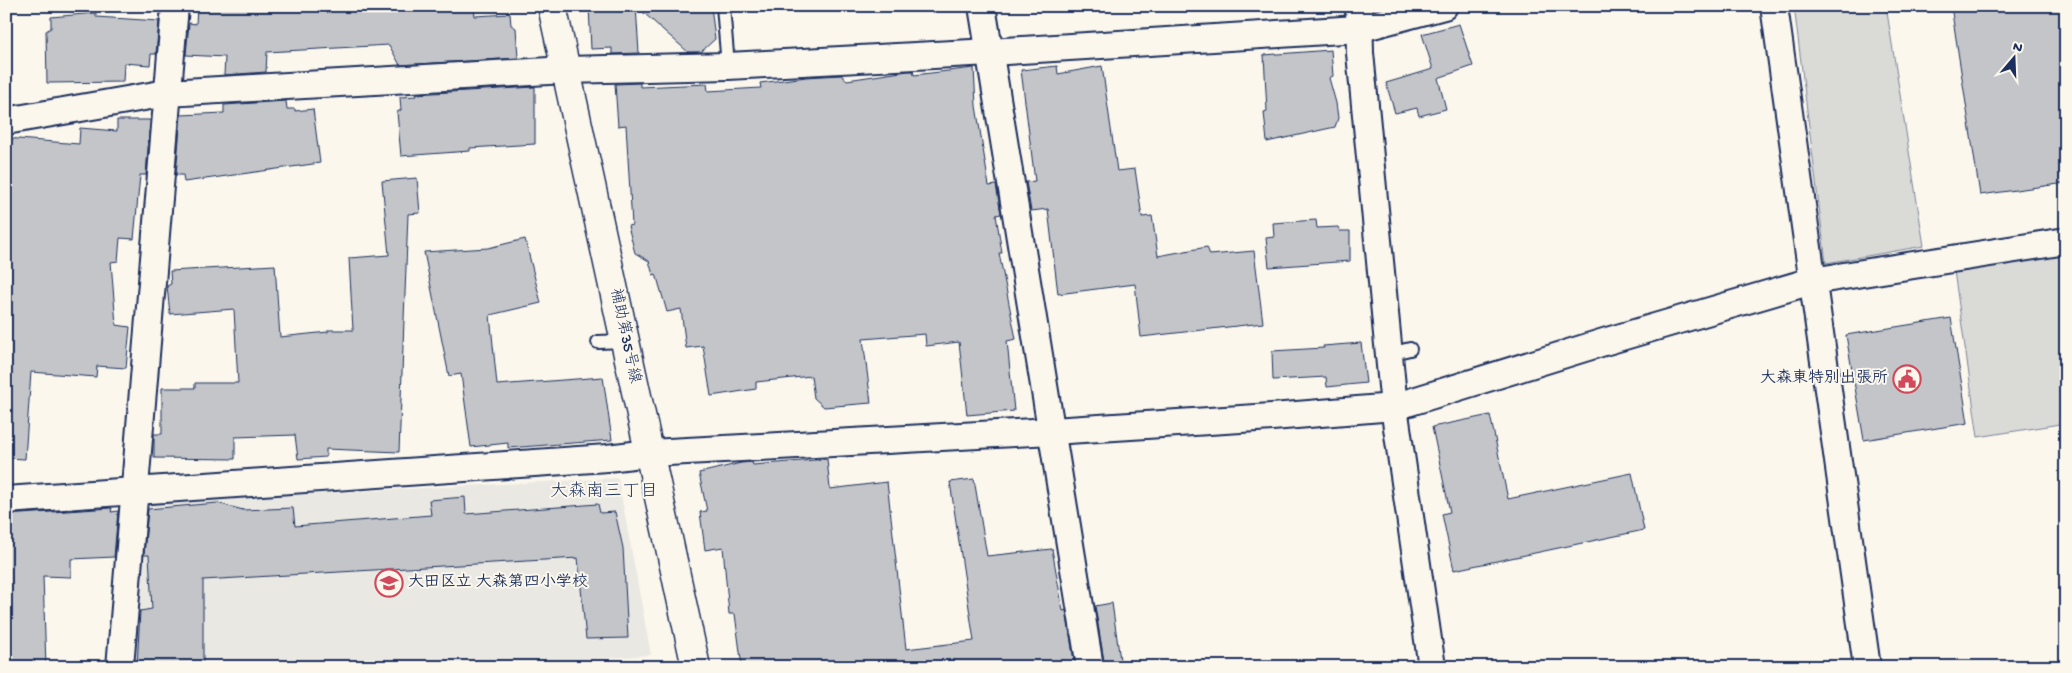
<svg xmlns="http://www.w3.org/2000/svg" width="2072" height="673" font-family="'Gochi Hand','Klee One',sans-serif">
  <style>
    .built { fill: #eae8e2 }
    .green { fill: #dadad7; stroke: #7a849a }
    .building { fill: #c3c5c9; stroke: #1b2f5e }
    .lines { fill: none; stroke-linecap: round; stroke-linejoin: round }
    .lane-casing { stroke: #1b2f5e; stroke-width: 16 }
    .street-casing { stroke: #1b2f5e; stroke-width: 30 }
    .secondary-casing { stroke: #1b2f5e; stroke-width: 31 }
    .lane { stroke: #fbf7ec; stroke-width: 12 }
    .street { stroke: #fbf7ec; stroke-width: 26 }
    .secondary { stroke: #fbf7ec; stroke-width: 28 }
    .labels { text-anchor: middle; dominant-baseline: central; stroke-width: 4; stroke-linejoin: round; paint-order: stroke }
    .street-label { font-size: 16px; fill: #1b2f5e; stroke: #fbf7ec }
    .poi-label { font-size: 16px; font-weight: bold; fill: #1b2f5e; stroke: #fbf7ec; text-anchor: end }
    .neighbourhood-label { font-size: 18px; fill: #1b2f5e; stroke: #fbf7ec }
  </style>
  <rect width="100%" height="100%" fill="#fbf7ec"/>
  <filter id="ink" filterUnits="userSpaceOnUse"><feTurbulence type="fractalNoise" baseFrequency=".02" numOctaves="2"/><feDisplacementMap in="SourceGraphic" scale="10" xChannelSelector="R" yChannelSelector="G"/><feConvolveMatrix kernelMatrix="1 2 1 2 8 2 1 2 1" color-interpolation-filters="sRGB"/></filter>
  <g filter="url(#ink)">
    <path class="built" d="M618 478 651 655 520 665 519 667H134L146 511 154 502Z"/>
    <g class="green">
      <path d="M1794 6H1886L1924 246 1826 263Z"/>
      <path d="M2066 254V423L1978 437 1954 271Z"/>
    </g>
    <g class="building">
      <path d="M197 6H466V9H474L475 16 510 14 511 25 516 28 518 58 400 65 389 45 267 52 266 72 224 75 225 57 186 55 189 23 196 24Z"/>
      <path d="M589 6H711L715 39 701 52H688L636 6 639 53 612 54V48L591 49Z"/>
      <path d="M1951 6H2066V183L1980 195Z"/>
      <path d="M96 13V17L159 21 156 54H151L150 65 124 63 123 82 47 83 46 31 51 28V17Z"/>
      <path d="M1459 24 1473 66 1438 78 1446 109 1419 116 1417 108 1395 113 1386 83 1433 69 1422 34Z"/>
      <path d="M1331 50 1333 76 1329 78 1336 103 1338 118 1335 127 1267 142 1264 112 1267 111 1264 55Z"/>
      <path d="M1057 66 1058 74 1102 66 1117 171 1135 169 1142 217 1152 216 1158 256 1207 247 1210 255 1254 251 1263 323 1141 337 1135 284 1058 294 1048 209 1031 211 1026 182 1035 181 1021 70Z"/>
      <path d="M974 68 976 106 989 186 996 185 1001 214 996 215 1002 253H999L1016 339 1007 341 1014 411 967 415 959 342 926 346 925 334 863 339 871 403 824 407 814 398 811 376 756 382V389L711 396 703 346 686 348 681 309 667 312 656 274 653 275 649 261 635 253 628 226 632 225 626 125 618 126 615 84 640 83V87L707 84 708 91 761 88 760 83 806 77 841 75 847 80 908 71H913L914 75Z"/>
      <path d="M535 87V144L470 148V151L401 156 397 112 401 110 400 97 417 96 416 94Z"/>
      <path d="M286 101 287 109H295V111L313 109 320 163 184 182 183 175H176L181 115 224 113V105Z"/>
      <path d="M117 120H150L146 175H140L134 239 120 238 118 261 111 262 116 325 130 327 126 368 97 366 96 377 31 372 25 459 6 458V138L79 144 80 128 117 131Z"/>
      <path d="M417 178 420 213 408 214 399 452 326 449V457L298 459 295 435 235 437V459L154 458V434H162V388H195V383H238L234 309 170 314 167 286 171 284 170 271 275 265 280 337 328 332V330H353L349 258 389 255 382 181Z"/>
      <path d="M1316 220 1317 228 1338 227 1340 231H1350V261L1269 267 1266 238 1274 237 1273 223Z"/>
      <path d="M525 239 541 303 490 315 497 385 603 377 612 440 508 448V443L471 447 461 374 449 376 424 252 488 248Z"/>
      <path d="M1951 318 1968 423 1864 440 1846 335Z"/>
      <path d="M1361 343 1366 383 1327 387 1326 377 1273 380 1272 351 1324 348 1323 346Z"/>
      <path d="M1490 415 1508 499 1632 473 1644 530 1454 570 1442 514 1450 512 1432 427Z"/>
      <path d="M827 459 830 489 887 482 906 649 974 641 950 482 974 479 987 556 1052 549 1063 611 1066 610 1075 667H742L735 614H729L723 547 705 550 700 512 707 511 699 473 741 463 752 462 753 465Z"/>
      <path d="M465 497 466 514 598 504 600 513 615 512 623 548 628 638 586 639 578 558 203 580V667H137L140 611 152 609 149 555H144L148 509 217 503 243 510 293 508 295 526 431 515 429 500Z"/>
      <path d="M112 508 111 512 118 511 114 557 71 559V577L43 576 46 667H6V515Z"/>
      <path d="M1112 603 1121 667H1105L1095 606Z"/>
    </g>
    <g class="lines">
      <g class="lane-casing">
        <g id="lane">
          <path d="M723 6 728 66"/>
          <path d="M598 342 625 341"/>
          <path d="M1389 354 1410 349"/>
        </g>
      </g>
      <g class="street-casing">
        <g id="street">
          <path d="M982 6 1090 667"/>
          <path d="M1359 6 1360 53 1394 407 1432 667"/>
          <path d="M1774 6 1867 667"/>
          <path d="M6 121 167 93 566 70 728 66 990 52 1358 29 1444 6"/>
          <path d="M6 500 607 458 650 453 1052 431 1272 417 1394 407 1604 342 1812 281 2066 241"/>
          <path d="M120 667 175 6"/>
        </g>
      </g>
      <g class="secondary-casing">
        <path id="secondary" d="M552 6 696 667"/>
      </g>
      <use href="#lane" class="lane"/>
      <use href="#street" class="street"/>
      <use href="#secondary" class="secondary"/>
    </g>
  </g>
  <defs>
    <g id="civic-ring" transform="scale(1.4375)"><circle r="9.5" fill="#fbf7ec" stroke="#d1495b" stroke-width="1.5"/><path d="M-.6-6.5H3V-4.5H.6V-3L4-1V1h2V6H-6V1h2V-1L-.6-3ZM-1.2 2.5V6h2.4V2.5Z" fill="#d1495b"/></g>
    <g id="school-ring" transform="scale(1.4375)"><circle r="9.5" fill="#fbf7ec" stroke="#d1495b" stroke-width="1.5"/><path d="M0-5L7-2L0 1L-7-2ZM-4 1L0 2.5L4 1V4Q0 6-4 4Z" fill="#d1495b"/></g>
  </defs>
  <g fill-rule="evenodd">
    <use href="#civic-ring" x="1907" y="379"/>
    <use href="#school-ring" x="389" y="583"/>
  </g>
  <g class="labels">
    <g class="street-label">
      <text transform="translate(624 336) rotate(78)">補助第35号線</text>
    </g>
    <g class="poi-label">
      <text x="1888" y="379">大森東特別出張所</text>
      <text x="408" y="583" text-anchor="start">大田区立 大森第四小学校</text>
    </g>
    <g class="neighbourhood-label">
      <text x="604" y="492">大森南三丁目</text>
    </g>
  </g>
  <rect width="2072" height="673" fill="none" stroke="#fbf7ec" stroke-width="25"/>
  <rect x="12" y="12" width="2047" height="648" fill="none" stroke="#1b2f5e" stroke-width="2" filter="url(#ink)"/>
  <g transform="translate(2014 58) rotate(19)" stroke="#fbf7ec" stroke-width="4" paint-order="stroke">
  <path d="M0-4L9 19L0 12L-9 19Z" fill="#1b2f5e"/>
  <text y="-8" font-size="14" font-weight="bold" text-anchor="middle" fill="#1b2f5e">N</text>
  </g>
</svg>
